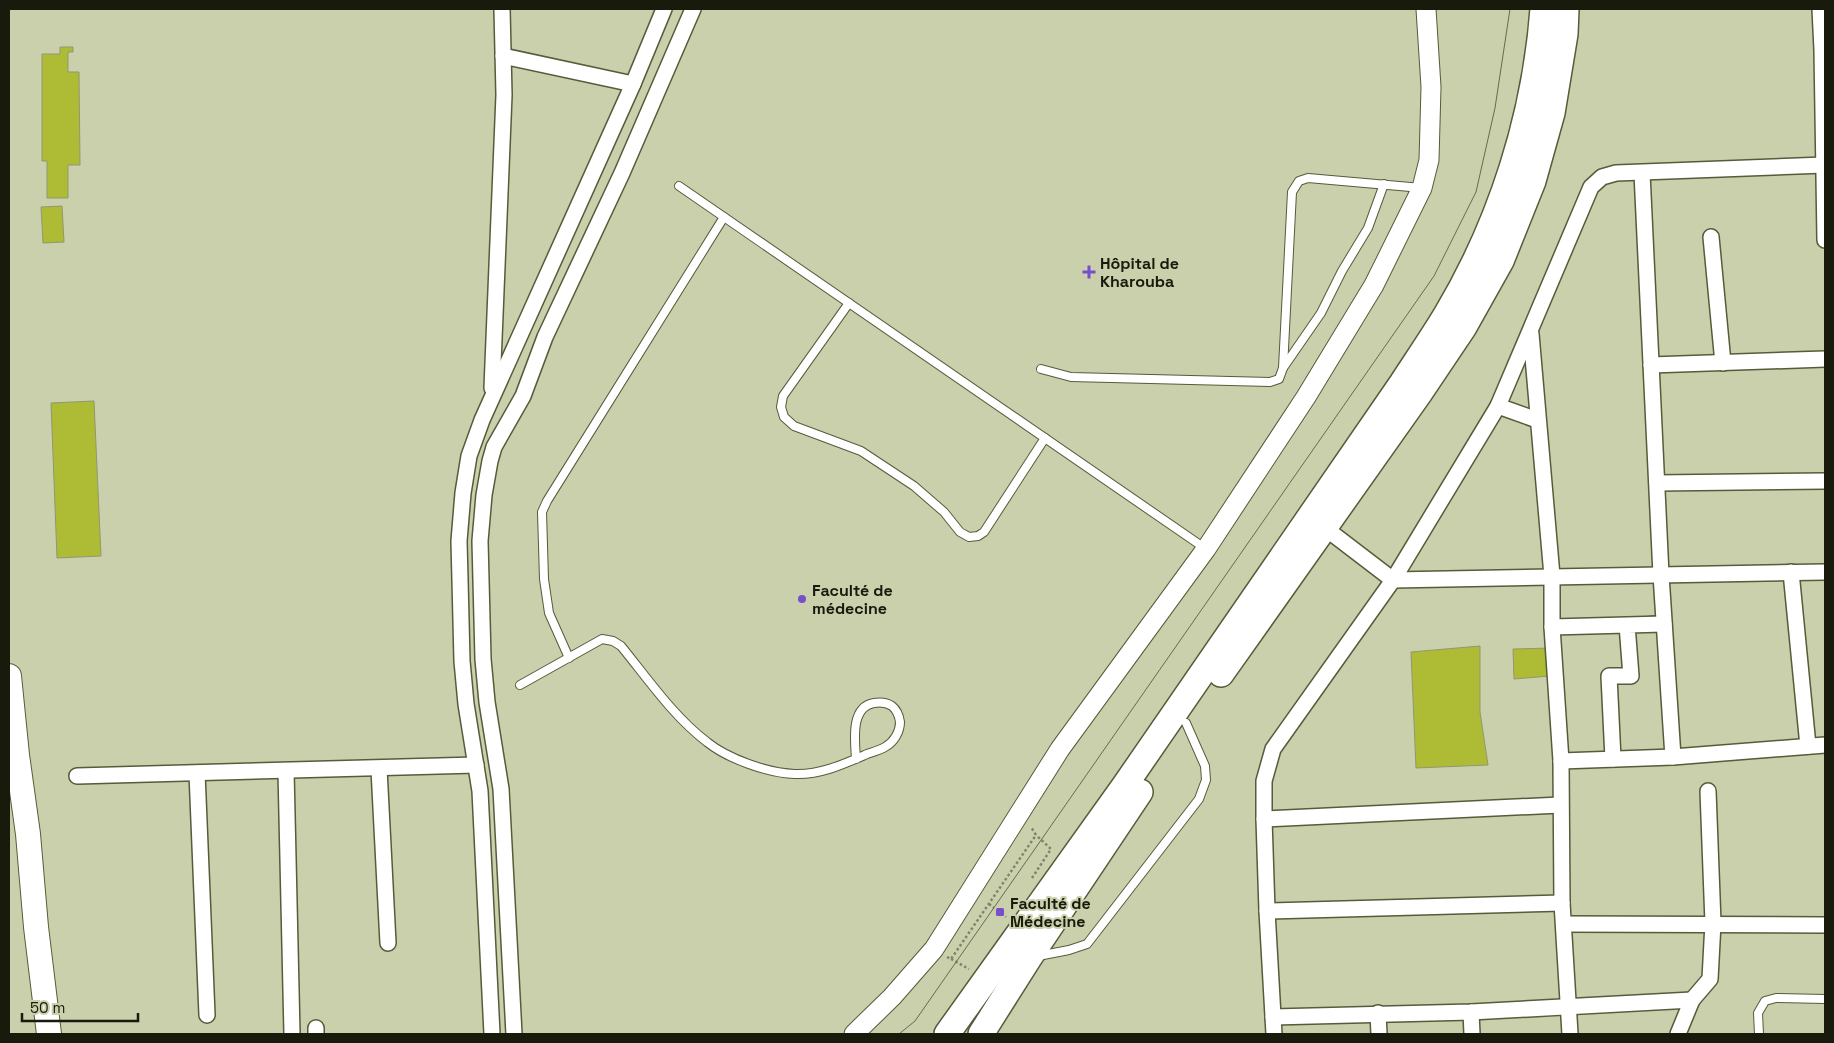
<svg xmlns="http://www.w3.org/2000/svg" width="1834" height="1043" font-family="'Space Grotesk',sans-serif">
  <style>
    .building { fill: #aebb35; stroke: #919773 }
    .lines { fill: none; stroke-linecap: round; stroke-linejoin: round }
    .service-casing { stroke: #565b39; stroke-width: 10 }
    .minor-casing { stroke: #565b39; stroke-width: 18 }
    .tertiary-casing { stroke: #565b39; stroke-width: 21 }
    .primary-casing { stroke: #565b39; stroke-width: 26 }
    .trunk-casing { stroke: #565b39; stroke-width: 28 }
    .path { stroke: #7f8468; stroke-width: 2.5; stroke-dasharray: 2.5 2.5; stroke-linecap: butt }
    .service { stroke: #fff; stroke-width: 8 }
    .minor { stroke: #fff; stroke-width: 15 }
    .tertiary { stroke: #fff; stroke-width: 19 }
    .primary { stroke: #fff; stroke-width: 24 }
    .trunk { stroke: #fff; stroke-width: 25 }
    .tram { stroke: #666a52; stroke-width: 1 }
    .poi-dot { fill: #784fc8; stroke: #cad0ab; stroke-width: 2 }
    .labels { text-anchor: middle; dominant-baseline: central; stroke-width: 4; stroke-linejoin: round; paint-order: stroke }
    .poi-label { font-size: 16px; font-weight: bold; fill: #181a0c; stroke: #cad0ab; text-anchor: start }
  </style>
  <rect width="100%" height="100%" fill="#cad0ab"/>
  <g class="building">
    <path d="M60 47H73V52H68V72H79L80 165H68V198H47V161H42V54H60Z"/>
    <path d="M62 206 64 242 43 243 41 207Z"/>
    <path d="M94 401 101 556 57 558 51 403Z"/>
    <path d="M1480 646V712L1488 765 1416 768 1411 652Z"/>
    <path d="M1551 648 1550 676 1514 679 1513 649Z"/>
  </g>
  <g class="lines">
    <g class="service-casing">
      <g id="service">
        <path d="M679 186 1206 549"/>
        <path d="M849 303 783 396 781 407 784 417 794 426 861 451 914 486 944 512 960 532 969 537 978 536 984 532 1045 438"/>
        <path d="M1283 368 1321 313 1342 271 1368 228 1384 184"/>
        <path d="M1041 369 1071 377 1270 382 1279 379 1283 368 1292 192 1299 181 1308 178 1422 188"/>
        <path d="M569 658 549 613 544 579 542 512 547 501 724 217"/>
        <path d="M520 685 602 639 613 641 621 646C648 679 673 716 707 742 728 759 768 773 795 774 820 775 844 764 867 754 873 752 880 750 885 747 894 742 900 732 900 722 899 715 897 710 892 706 886 702 880 702 874 703 850 707 855 741 856 759"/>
        <path d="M1038 956 1069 950 1087 944 1199 799 1206 780 1205 766 1186 723"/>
        <path d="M1759 1034 1758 1013 1765 1001 1776 998 1825 999"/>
      </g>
    </g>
    <g class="minor-casing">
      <g id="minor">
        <path d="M1820 9 1822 50 1825 240"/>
        <path d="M503 56 633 84"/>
        <path d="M1642 173 1661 575 1673 757"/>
        <path d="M1711 237 1723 363"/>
        <path d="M1531 334 1552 576V627L1561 761 1562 903 1570 1034"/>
        <path d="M1651 365 1825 359"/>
        <path d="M492 388 504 95 502 9"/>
        <path d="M1498 406 1537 420"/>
        <path d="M1657 483 1825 481"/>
        <path d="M1325 528 1393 580 1825 572"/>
        <path d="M1791 572 1808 746"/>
        <path d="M1552 627 1664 624 1627 625 1631 676H1609L1613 759"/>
        <path d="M1561 761 1673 757 1825 745"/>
        <path d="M379 769 388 943"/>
        <path d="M286 771 292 1034"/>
        <path d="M197 773 207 1015"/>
        <path d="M77 776 476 765"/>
        <path d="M1264 819 1560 805"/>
        <path d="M1267 911 1562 903"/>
        <path d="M1564 924 1825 925"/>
        <path d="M1471 1012 1472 1034"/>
        <path d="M1378 1013 1379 1034"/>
        <path d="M1273 1017 1471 1012 1692 1000"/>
        <path d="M316 1028V1034"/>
        <path d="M492 1034 480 791 466 704 462 661 460 580 459 541 463 493 469 456 482 420 633 84 664 9"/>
        <path d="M514 1034 501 789 487 702 483 659 480 541 484 495 490 461 494 447 523 396 545 337 622 173 693 9"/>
        <path d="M1274 1034 1267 911 1264 819V781L1273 749 1393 580 1498 406 1591 187 1602 177 1616 173 1824 165"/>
        <path d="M1678 1034 1692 1000 1710 979 1713 923 1708 791"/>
      </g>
    </g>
    <g class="tertiary-casing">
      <path id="tertiary" d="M854 1034 892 997 934 949 1060 749 1206 549 1306 397 1374 285 1422 188 1429 160 1431 87 1426 9"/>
    </g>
    <g class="primary-casing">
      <path id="primary" d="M9 676 17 755 28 834 36 927 49 1034"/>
    </g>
    <g class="trunk-casing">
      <g id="trunk">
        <path d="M1221 674 1419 394 1464 327 1501 261 1533 181 1552 113 1565 34 1566 9"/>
        <path d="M947 1034 1125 785 1402 383C1417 360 1432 338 1446 315 1501 223 1535 116 1543 9"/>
        <path d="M981 1034 1029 958 1140 792"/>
      </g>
    </g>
    <g class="path">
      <path d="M1032 878 1051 849 1036 835"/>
      <path d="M989 904 1006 917"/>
      <path d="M947 957 951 959 1036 835 1031 827"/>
      <path d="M951 959 969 969"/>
    </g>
    <use href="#service" class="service"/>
    <use href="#minor" class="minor"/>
    <use href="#tertiary" class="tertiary"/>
    <use href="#primary" class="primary"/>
    <use href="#trunk" class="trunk"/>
    <path class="tram" d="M899 1034 915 1021 1434 276 1476 192 1495 108 1510 9"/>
  </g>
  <g class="poi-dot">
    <path d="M1086.5 264.5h5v5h5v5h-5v5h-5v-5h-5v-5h5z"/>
    <circle cx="802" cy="599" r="5"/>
    <rect x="995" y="907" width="10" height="10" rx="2.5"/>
  </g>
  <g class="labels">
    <g class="poi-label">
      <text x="1100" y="263">Hôpital de<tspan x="1100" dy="18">Kharouba</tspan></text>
      <text x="812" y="590">Faculté de<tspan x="812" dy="18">médecine</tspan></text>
      <text x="1010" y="903">Faculté de<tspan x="1010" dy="18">Médecine</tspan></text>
    </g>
  </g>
  <rect width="1834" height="1043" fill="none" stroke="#181a0c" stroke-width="20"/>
  <path d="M22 1013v8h116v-8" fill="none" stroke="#181a0c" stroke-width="2.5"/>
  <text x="30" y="1013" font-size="15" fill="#181a0c" stroke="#cad0ab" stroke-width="4" paint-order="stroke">50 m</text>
</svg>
